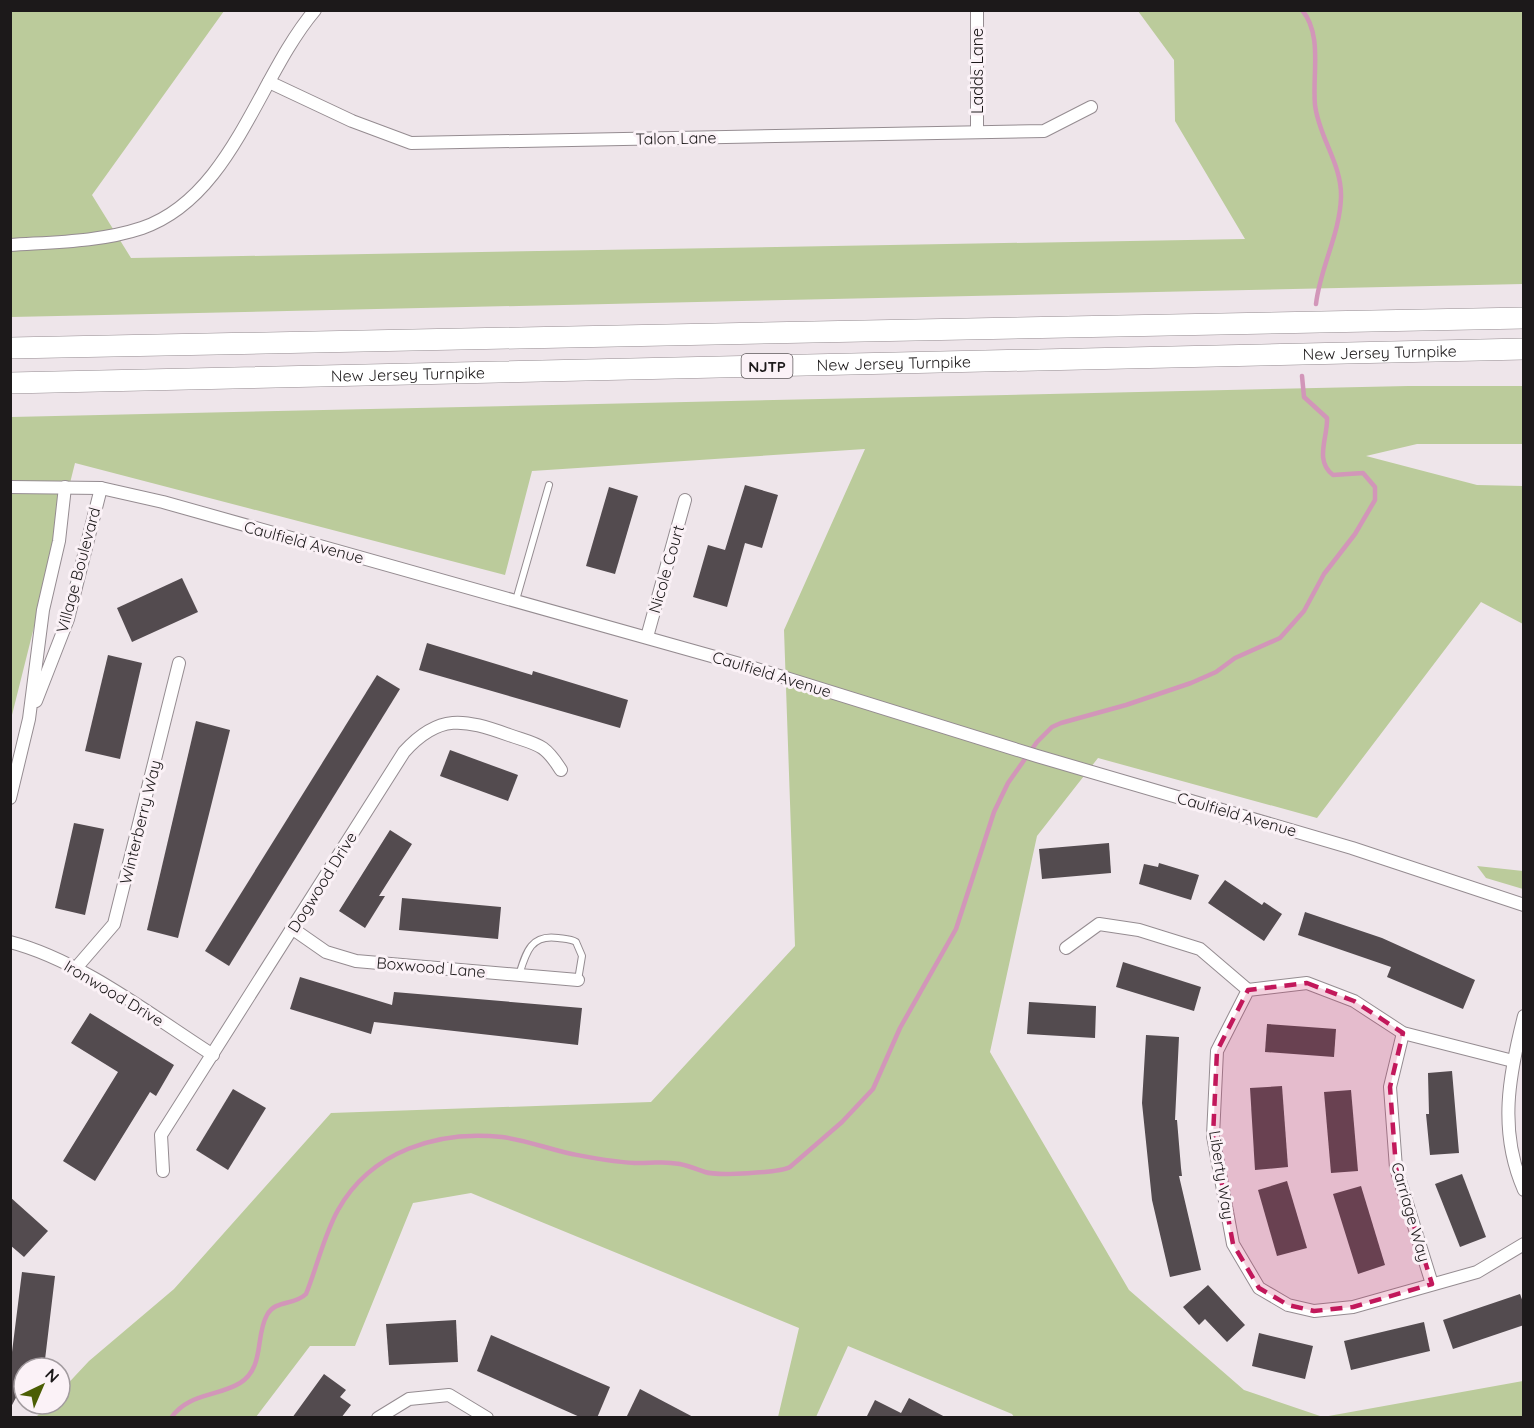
<svg xmlns="http://www.w3.org/2000/svg" width="1534" height="1428" font-family="Quicksand,sans-serif">
  <style>
    .green { fill: #bbcb9b }
    .lines { fill: none; stroke-linecap: round; stroke-linejoin: round }
    .stream { stroke: #d296b9; stroke-width: 4.5 }
    .building { fill: #534b4f }
    .service-casing { stroke: #958c91; stroke-width: 8 }
    .minor-casing { stroke: #958c91; stroke-width: 14 }
    .motorway-casing { stroke: #958c91; stroke-width: 22 }
    .service { stroke: #fff; stroke-width: 6 }
    .minor { stroke: #fff; stroke-width: 12 }
    .motorway { stroke: #fff; stroke-width: 21 }
    .marked { fill: #c2185b; fill-opacity: 0.2; stroke: #c2185b; stroke-width: 4.5; stroke-dasharray: 12 8; stroke-linejoin: round }
    .labels { text-anchor: middle; dominant-baseline: central; stroke-width: 6; stroke-linejoin: round; paint-order: stroke }
    .shield { fill: #fbf2f7; stroke: #5f5a5c; stroke-width: 1.5 }
    .shield-label { font-size: 15px; font-weight: bold; fill: #1c191a }
    .street-label { font-size: 16px; fill: #1c191a; stroke: #fbf2f7 }
  </style>
  <rect width="100%" height="100%" fill="#eee5ea"/>
  <g class="green">
    <path d="M10 11H224L92 195 131 258 1245 239 1175 121 1174 60 1138 11H1523V284L11 317Z"/>
    <path d="M1408 386H1523V444H1417L1366 456 1477 485 1523 486V624L1481 602 1317 818 1098 758 1037 836 990 1052 1129 1290 1244 1390 1323 1417 1523 1381V1417H1014L1012 1414 848 1346 816 1417H778L799 1328 471 1193 413 1203 355 1346H310L256 1417H36L49 1404H60V1392L89 1361 174 1289 331 1113 651 1102 795 946 784 630 865 449 532 471 505 575 75 463 11 719V417Z"/>
    <path d="M1477 866 1523 871V889L1486 878Z"/>
  </g>
  <g class="lines">
    <g class="stream">
      <path d="M1302 10C1323 35 1312 75 1315 105 1319 138 1342 164 1341 197 1340 234 1320 268 1316 304"/>
      <path d="M171 1418C188 1393 217 1397 240 1383 265 1367 255 1336 267 1315 276 1299 294 1306 306 1294 317 1267 324 1235 338 1210 371 1151 438 1130 502 1137 526 1140 548 1149 572 1154 593 1158 623 1164 644 1163 660 1163 662 1161 680 1164 689 1166 696 1169 705 1172 717 1176 779 1173 790 1167L842 1122 873 1089 900 1028 956 929 994 812 1008 783 1037 742 1052 727 1061 723 1126 705 1191 683 1216 672 1235 658 1280 638 1304 611 1324 574 1355 534 1375 500V487L1363 473 1333 475C1314 461 1328 437 1327 418L1304 397 1302 376"/>
    </g>
  </g>
  <g class="building">
    <path d="M745 485 778 495 762 548 745 543 727 607 693 597 708 545 725 550Z"/>
    <path d="M609 487 638 496 615 574 586 566Z"/>
    <path d="M182 578 198 612 132 642 117 608Z"/>
    <path d="M427 643 532 675 533 671 628 700 620 728 419 670Z"/>
    <path d="M108 655 142 663 120 759 85 751Z"/>
    <path d="M377 675 400 689 229 966 205 951Z"/>
    <path d="M196 721 230 730 178 938 147 930Z"/>
    <path d="M450 750 518 775 508 801 440 776Z"/>
    <path d="M74 823 104 829 85 915 55 908Z"/>
    <path d="M390 830 412 844 379 896H385L365 928 339 911Z"/>
    <path d="M1109 843 1111 873 1042 879 1039 849Z"/>
    <path d="M1159 863 1199 875 1191 900 1139 884 1144 864 1158 867Z"/>
    <path d="M1225 880 1262 905 1264 902 1282 914 1264 941 1208 903Z"/>
    <path d="M402 898 501 907 498 939 399 930Z"/>
    <path d="M1305 912 1382 938 1475 980 1463 1009 1387 977 1391 967 1298 935Z"/>
    <path d="M1123 962 1201 987 1194 1011 1116 987Z"/>
    <path d="M300 977 392 1005 394 992 582 1008 578 1045 374 1022 371 1034 290 1009Z"/>
    <path d="M1029 1002 1096 1006 1095 1038 1027 1034Z"/>
    <path d="M90 1013 174 1065 156 1096 150 1092 95 1181 63 1161 118 1072 71 1043Z"/>
    <path d="M1267 1024 1336 1029 1334 1057 1265 1052Z"/>
    <path d="M1146 1035 1179 1037 1175 1120H1177L1181 1168 1182 1176H1179L1201 1270 1170 1277 1152 1200 1142 1103Z"/>
    <path d="M1452 1071 1459 1153 1430 1155 1426 1114H1429L1428 1073Z"/>
    <path d="M1282 1086 1288 1167 1255 1170 1250 1088Z"/>
    <path d="M233 1089 266 1108 228 1170 196 1150Z"/>
    <path d="M1351 1090 1358 1171 1331 1173 1324 1092Z"/>
    <path d="M1462 1174 1486 1237 1460 1247 1435 1184Z"/>
    <path d="M1287 1181 1307 1248 1277 1256 1258 1190Z"/>
    <path d="M1361 1186 1385 1265 1358 1274 1333 1194Z"/>
    <path d="M10 1197 48 1231 24 1257 10 1245Z"/>
    <path d="M22 1272 55 1276 44 1368H24V1382L10 1409V1368Z"/>
    <path d="M1208 1285 1245 1325 1227 1342 1205 1319 1199 1325 1183 1307Z"/>
    <path d="M1520 1294 1524 1305V1325L1453 1349 1443 1320Z"/>
    <path d="M456 1320 458 1362 389 1365 386 1324Z"/>
    <path d="M1424 1322 1430 1351 1351 1370 1344 1341Z"/>
    <path d="M1259 1333 1313 1346 1305 1379 1252 1366Z"/>
    <path d="M491 1335 610 1387 597 1418H582L477 1371Z"/>
    <path d="M324 1374 346 1390 340 1397 351 1405 341 1418H292Z"/>
    <path d="M640 1389 695 1418H626Z"/>
    <path d="M909 1398 947 1418H866L875 1400 901 1413Z"/>
  </g>
  <g class="lines">
    <g class="service-casing">
      <g id="service">
        <path d="M516 600 549 485"/>
        <path d="M519 975C526 952 531 934 558 938 565 939 571 939 576 942L582 956 578 980"/>
      </g>
    </g>
    <g class="minor-casing">
      <g id="minor">
        <path d="M977 10V132"/>
        <path d="M269 82 352 121 411 143 1044 131 1091 107"/>
        <path d="M10 245C54 242 100 242 142 228 232 197 258 77 315 10"/>
        <path d="M10 487 101 488 163 502 747 666 1037 756 1352 848 1524 905"/>
        <path d="M647 637 685 500"/>
        <path d="M36 701 68 619 101 488"/>
        <path d="M10 798 29 719 43 610 59 541 65 487"/>
        <path d="M293 929 326 952 356 961 578 980"/>
        <path d="M10 942C80 960 152 1016 213 1055"/>
        <path d="M1066 948 1099 924 1139 930 1200 949 1248 990"/>
        <path d="M76 968 114 924 179 663"/>
        <path d="M1524 1016C1509 1075 1498 1131 1524 1190"/>
        <path d="M1403 1033 1390 1087 1396 1168 1432 1284"/>
        <path d="M1513 1061 1403 1033 1354 1001 1307 983 1248 990 1217 1051 1213 1136 1233 1244 1259 1288 1288 1305 1314 1311 1353 1307 1477 1272 1524 1244"/>
        <path d="M163 1171 161 1135 404 752C439 713 464 719 509 735 538 745 544 743 561 770"/>
        <path d="M378 1418 409 1399 449 1395 487 1418"/>
      </g>
    </g>
    <g class="motorway-casing">
      <g id="motorway">
        <path d="M10 348 1524 318"/>
        <path id="s1" d="M10 383 1524 349"/>
      </g>
    </g>
    <use href="#service" class="service"/>
    <use href="#minor" class="minor"/>
    <use href="#motorway" class="motorway"/>
  </g>
  <path class="marked" d="M1307 983 1354 1001 1403 1033 1390 1087 1396 1168 1432 1284 1353 1307 1314 1311 1288 1305 1259 1288 1233 1244 1213 1136 1217 1051 1248 990Z"/>
  <g class="labels">
    <rect class="shield" x="741.5" y="354" width="51" height="24" rx="4.5"/>
    <g class="shield-label">
      <text x="767" y="366">NJTP</text>
    </g>
    <g class="street-label">
      <text transform="translate(977 71) rotate(-90)">Ladds Lane</text>
      <text transform="translate(676 138) rotate(-1)">Talon Lane</text>
      <text stroke="none"><textPath href="#s1" startOffset="1370">New Jersey Turnpike</textPath></text>
      <text stroke="none"><textPath href="#s1" startOffset="884">New Jersey Turnpike</textPath></text>
      <text stroke="none"><textPath href="#s1" startOffset="398">New Jersey Turnpike</textPath></text>
      <text transform="translate(304 542) rotate(15)">Caulfield Avenue</text>
      <text transform="translate(666 569) rotate(-74)">Nicole Court</text>
      <text transform="translate(78 570) rotate(-75)">Village Boulevard</text>
      <text transform="translate(772 674) rotate(17)">Caulfield Avenue</text>
      <text transform="translate(1237 814) rotate(16)">Caulfield Avenue</text>
      <text transform="translate(140 822) rotate(-76)">Winterberry Way</text>
      <text transform="translate(322 882) rotate(-58)">Dogwood Drive</text>
      <text transform="translate(431 967) rotate(5)">Boxwood Lane</text>
      <text transform="translate(114 993) rotate(31)">Ironwood Drive</text>
      <text transform="translate(1222 1175) rotate(81)">Liberty Way</text>
      <text transform="translate(1411 1212) rotate(74)">Carriage Way</text>
    </g>
  </g>
  <rect width="1534" height="1428" fill="none" stroke="#1c191a" stroke-width="24"/>
  <g transform="translate(42 1386) rotate(44)"><circle r="28" fill="#fbf2f7" stroke="#a29b9f" stroke-width="1.5"/>
  <path d="M0-4.5L10 22L0 15L-10 22Z" fill="#4b5e04"/>
  <text y="-9" font-size="16" font-weight="bold" text-anchor="middle" fill="#1c191a">N</text>
  </g>
</svg>
